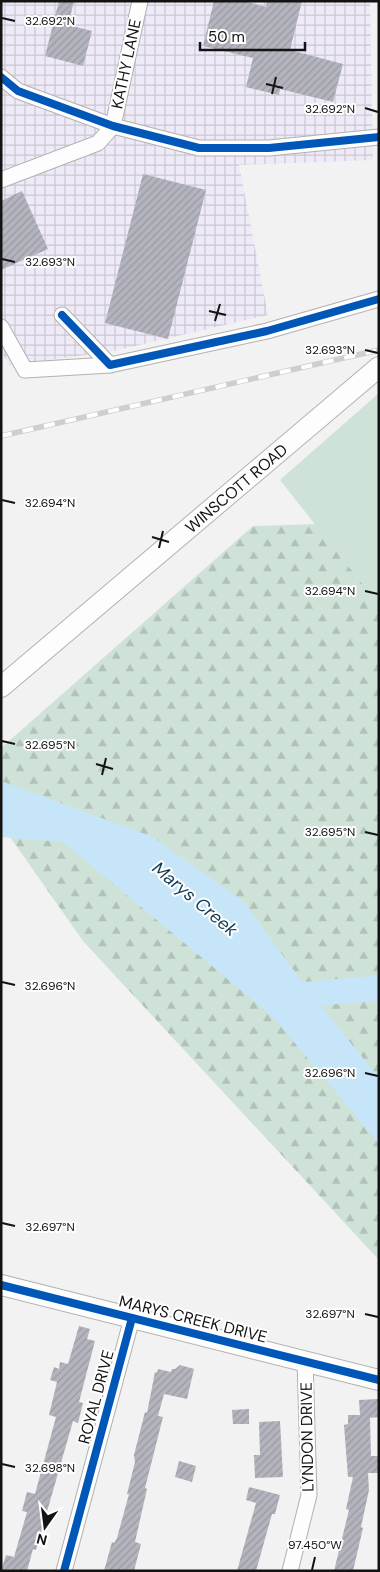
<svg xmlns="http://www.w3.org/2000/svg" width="380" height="1572" font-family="'DM Sans',sans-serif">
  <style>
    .industrial { fill: url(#industrial-grid) }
    .forest { fill: url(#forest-firs) }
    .park { fill: #cee2d8 }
    .water { fill: #c7e5f9 }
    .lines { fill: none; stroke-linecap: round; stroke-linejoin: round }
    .river { stroke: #c7e5f9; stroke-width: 25 }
    .building { fill: url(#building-hatch) }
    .street-casing { stroke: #b1b1b2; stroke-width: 17 }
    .secondary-casing { stroke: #b1b1b2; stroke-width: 22 }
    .street { stroke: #fdfdfd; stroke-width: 15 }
    .secondary { stroke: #fdfdfd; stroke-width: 20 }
    .rail-casing { stroke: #cecece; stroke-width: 5.5 }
    .rail { stroke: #fff; stroke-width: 4; stroke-dasharray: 11; stroke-linecap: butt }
    .cycleway-casing { stroke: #fff; stroke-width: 11 }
    .cycleway { stroke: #0057b8; stroke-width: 8 }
    .ticks { fill: none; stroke: #131314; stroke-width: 2 }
    .labels { text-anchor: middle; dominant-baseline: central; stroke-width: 4; stroke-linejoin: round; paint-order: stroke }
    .street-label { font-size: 16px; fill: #131314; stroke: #fff }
    .water-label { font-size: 18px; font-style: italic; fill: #143d56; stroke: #fff }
    .ticks-label { font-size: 12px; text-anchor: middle; fill: #131314; stroke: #fff; stroke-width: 4; stroke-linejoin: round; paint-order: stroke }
  </style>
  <defs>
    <pattern id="industrial-grid" width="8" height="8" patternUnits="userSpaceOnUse" patternTransform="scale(1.25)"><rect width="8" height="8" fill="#eeeaf7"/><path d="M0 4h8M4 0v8" fill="none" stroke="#cbc8d3"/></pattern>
    <pattern id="forest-firs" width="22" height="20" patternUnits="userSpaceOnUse" patternTransform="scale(1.25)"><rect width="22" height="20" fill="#cee2d8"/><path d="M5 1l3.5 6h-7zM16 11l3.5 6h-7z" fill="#b0c1b8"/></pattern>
    <pattern id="building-hatch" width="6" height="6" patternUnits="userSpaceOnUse" patternTransform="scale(1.25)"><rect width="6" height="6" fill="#b4b4be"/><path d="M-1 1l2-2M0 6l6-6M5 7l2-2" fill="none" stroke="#9a9aa2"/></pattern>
  </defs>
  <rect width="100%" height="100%" fill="#f2f2f3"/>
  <path class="industrial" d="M1 1H370L373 160 239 165 268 315 109 352 9 365 1 351Z"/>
  <path class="forest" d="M316 524 379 593V1260L83 941 1 824V748L253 526Z"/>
  <path class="park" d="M379 393V605L280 480Z"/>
  <path class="water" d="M1 781 153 837 243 901 312 995 379 1078V1144L273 1017 63 842 1 837Z"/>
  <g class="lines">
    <path class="river" d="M287 996 379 988"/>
  </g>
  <g class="building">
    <path d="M59 1H74L68 25 92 31 83 66 45 56Z"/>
    <path d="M214 1H244L266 7 267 1H302L290 50 343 64 333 102 280 89 279 95 246 87 253 58 203 46Z"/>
    <path d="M143 174 206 190 168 339 105 323Z"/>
    <path d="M22 191 48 249 1 270V201Z"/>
    <path d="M79 1326 90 1329 87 1339 95 1341 79 1402 83 1403 78 1423 73 1421 36 1550 33 1549 27 1571H1L6 1555 14 1557 27 1512 22 1511 27 1492 35 1494 56 1417 49 1415 57 1382 50 1380 54 1367 59 1369 60 1362 68 1364Z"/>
    <path d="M180 1365 194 1369 187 1399 164 1394 158 1416 163 1417 145 1488 147 1489 135 1542 141 1544 134 1571H104L112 1542 114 1543 117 1538 129 1494H127L135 1462 134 1455 145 1412 147 1413 155 1372 157 1373 158 1369 171 1372 172 1369H175Z"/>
    <path d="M378 1399 379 1417 370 1418 371 1456H379V1473H368L369 1490 361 1527 363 1528 353 1571H334L349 1510 346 1509 353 1477H348L344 1425 348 1424V1415H360L359 1400Z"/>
    <path d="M249 1409V1424H233L232 1410Z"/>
    <path d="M280 1421 283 1477 255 1478 254 1455H260L259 1422Z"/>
    <path d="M179 1461 196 1466 192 1482 175 1477Z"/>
    <path d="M249 1487 280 1495 275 1514H272L256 1571H237L256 1503 246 1500Z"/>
  </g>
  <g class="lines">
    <g class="street-casing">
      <g id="street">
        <path d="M1 77 18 91 113 126 199 148H269L379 137"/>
        <path d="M1 180 98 143 113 126 140 1"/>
        <path d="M62 315 110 365 267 331 379 299"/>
        <path d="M1 327 25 370 110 365"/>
        <path d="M64 1571 132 1318"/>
        <path d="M290 1571 309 1495 305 1361"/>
      </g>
    </g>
    <g class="secondary-casing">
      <g id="secondary">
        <path id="s1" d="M1 687 379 367"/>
        <path d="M1 1285 379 1380"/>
      </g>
    </g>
    <use href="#street" class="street"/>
    <use href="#secondary" class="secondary"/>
    <g class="rail-casing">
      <path id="rail" d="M1 436 379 350"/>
    </g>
    <use href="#rail" class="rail"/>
    <g class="cycleway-casing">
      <g id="cycleway">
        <path d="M1 77 18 91 113 126 199 148H269L379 137"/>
        <path d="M62 315 110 365 267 331 379 299"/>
        <path d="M1 1285 379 1380"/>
        <path d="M64 1571 132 1318"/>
      </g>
    </g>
    <use href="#cycleway" class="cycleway"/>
  </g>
  <path class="ticks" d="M2 18 15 21M266 84 283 88M272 94 276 77M365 108 378 112M2 259 15 262M209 311 226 315M215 321 220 304M365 350 378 353M2 500 15 503M152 537 169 542M159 548 163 531M365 591 378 594M2 741 15 744M96 764 113 769M102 775 106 758M365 832 378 835M2 982 15 985M365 1073 378 1076M2 1223 15 1226M365 1314 378 1317M2 1464 15 1467M312 1570 315 1557"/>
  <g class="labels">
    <g class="street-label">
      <text transform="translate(126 64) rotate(-78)">KATHY LANE</text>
      <text stroke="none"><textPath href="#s1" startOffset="308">WINSCOTT ROAD</textPath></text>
      <text transform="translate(193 1319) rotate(14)">MARYS CREEK DRIVE</text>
      <text transform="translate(96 1397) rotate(-75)">ROYAL DRIVE</text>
      <text transform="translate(307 1437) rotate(-91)">LYNDON DRIVE</text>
    </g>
    <g class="water-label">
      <text transform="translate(195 899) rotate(40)">Marys Creek</text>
    </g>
  </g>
  <g class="ticks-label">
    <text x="50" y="25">32.692°N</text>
    <text x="330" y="113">32.692°N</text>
    <text x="50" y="266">32.693°N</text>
    <text x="330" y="354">32.693°N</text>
    <text x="50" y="507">32.694°N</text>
    <text x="330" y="595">32.694°N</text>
    <text x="50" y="749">32.695°N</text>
    <text x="330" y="836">32.695°N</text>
    <text x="50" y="990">32.696°N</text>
    <text x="330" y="1077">32.696°N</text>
    <text x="50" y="1231">32.697°N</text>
    <text x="330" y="1318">32.697°N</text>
    <text x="50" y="1472">32.698°N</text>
    <text x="315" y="1549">97.450°W</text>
  </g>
  <rect width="380" height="1572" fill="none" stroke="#131314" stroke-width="5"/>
  <g transform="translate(45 1527) rotate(194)" stroke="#ffffff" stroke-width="4" paint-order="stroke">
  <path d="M0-4L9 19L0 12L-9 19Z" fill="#131314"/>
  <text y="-8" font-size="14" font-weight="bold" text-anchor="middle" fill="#131314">N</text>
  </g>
  <path d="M200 42v8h105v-8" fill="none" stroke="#131314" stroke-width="2.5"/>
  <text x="208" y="42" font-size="15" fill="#131314" stroke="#ffffff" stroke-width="4" paint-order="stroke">50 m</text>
</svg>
